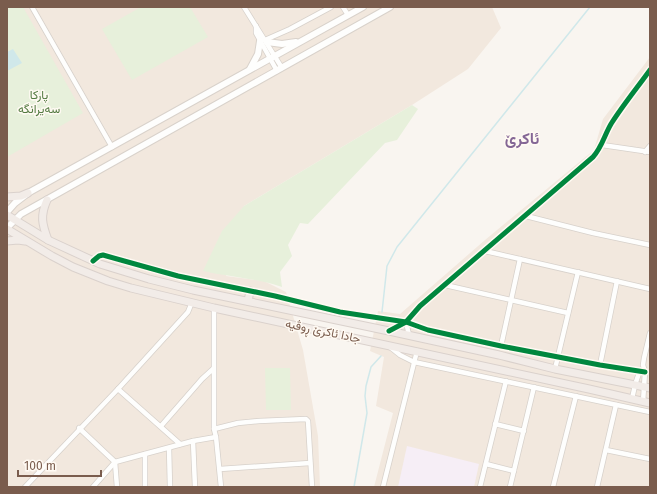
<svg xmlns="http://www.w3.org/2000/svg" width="657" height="494" font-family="'Fira Sans',Vazirmatn,sans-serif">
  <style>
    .residential { fill: #f2e8de }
    .education { fill: #f6eef6 }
    .green { fill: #e7f0db }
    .water { fill: #d0e8ea }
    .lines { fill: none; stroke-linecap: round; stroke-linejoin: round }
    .stream { stroke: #d0e8ea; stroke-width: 1.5 }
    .minor-casing { stroke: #d7d1cb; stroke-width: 6 }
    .secondary-casing { stroke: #d9d2cb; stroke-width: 8 }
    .trunk-casing { stroke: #dad1cc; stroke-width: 9 }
    .minor { stroke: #fefefd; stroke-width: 4.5 }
    .secondary { stroke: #fefefd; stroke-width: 6 }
    .trunk { stroke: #f2ece8; stroke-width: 7 }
    .cycleway-casing { stroke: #fffaf3; stroke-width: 8 }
    .cycleway { stroke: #00873e; stroke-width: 5 }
    .labels { text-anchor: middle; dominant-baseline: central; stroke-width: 3; stroke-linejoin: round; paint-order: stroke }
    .park-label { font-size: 12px; fill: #537a41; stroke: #fffaf3 }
    .street-label { font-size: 12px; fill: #7a5c4d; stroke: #fffaf3 }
    .district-label { font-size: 16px; font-weight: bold; fill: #846695; stroke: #fffaf3 }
  </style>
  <rect width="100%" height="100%" fill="#f9f5f0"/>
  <g class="residential">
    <path d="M7 7H492L501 28 468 69 412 105 244 206 226 276 264 281 286 292 303 350 318 436 320 487H7Z"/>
    <path d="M650 57V487H374L393 413 376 406 384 357 370 351 378 311 400 314 485 240 594 150 603 119Z"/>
  </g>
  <path class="education" d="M407 446 479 464 474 487H398Z"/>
  <g class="green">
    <path d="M7 7H23L83 113 7 157Z"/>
    <path d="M141 7H190L208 37 132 80 102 29Z"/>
    <path d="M412 105 418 109 397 140 385 143 308 224 300 223 288 245 292 256 280 272 282 287C256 278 229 277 203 271L222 231 244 206Z"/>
    <path d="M265 368H290L291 410H266Z"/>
  </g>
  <path class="water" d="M13 49 22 63 7 71V52Z"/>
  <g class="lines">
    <g class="stream">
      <path d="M382 312 387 266 397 247 590 7"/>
      <path d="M354 487 367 413 365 396 366 386 371 367 381 356"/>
    </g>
    <g class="minor-casing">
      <g id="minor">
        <path d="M32 7 112 147"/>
        <path d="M244 7 282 68"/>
        <path d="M343 7 348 15"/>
        <path d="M256 26V33L277 71"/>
        <path d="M265 40 290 29 331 7"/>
        <path d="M602 145 650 152"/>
        <path d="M645 152 650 146"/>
        <path d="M526 216 593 233 650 245"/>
        <path d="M485 251 650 289"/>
        <path d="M93 261 99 256 103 255 178 276 275 296 340 312 406 322 428 330 501 346 600 365 645 372"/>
        <path d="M445 285 568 313"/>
        <path d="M214 308V429L216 437 221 487"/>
        <path d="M406 322 409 335"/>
        <path d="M389 331 406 322 420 306 593 157C602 147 604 136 611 124 623 105 637 88 650 70"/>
        <path d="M501 346 520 259"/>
        <path d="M390 347 400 355 414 362 650 412"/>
        <path d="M600 365 617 281"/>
        <path d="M555 369 578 272"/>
        <path d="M118 389 180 444"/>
        <path d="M632 399 635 385 640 370"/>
        <path d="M643 402 645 372 643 365 644 358 650 333"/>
        <path d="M495 424 524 431"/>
        <path d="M161 426 202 379 213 369"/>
        <path d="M79 428 115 462 117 487"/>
        <path d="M214 429 238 423 259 421 306 419 308 421 312 487"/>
        <path d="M193 441 195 487"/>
        <path d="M169 448 170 487"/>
        <path d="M606 450 650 459"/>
        <path d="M145 454V487"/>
        <path d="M486 464 514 471"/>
        <path d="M220 469 310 463"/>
        <path d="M25 487 118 389 188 312 192 302"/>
        <path d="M93 487 115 462 193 441 216 437"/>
        <path d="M383 487 417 351"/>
        <path d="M480 487 506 381"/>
        <path d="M510 487 534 387"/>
        <path d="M553 487 576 396"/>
        <path d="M597 487 616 405"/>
      </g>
    </g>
    <g class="secondary-casing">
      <g id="secondary">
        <path d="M267 42 282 44 296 42"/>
        <path d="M250 69 258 54 260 41"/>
        <path d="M7 212 15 203 28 193 363 7"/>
        <path d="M7 228 21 214 390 7"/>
      </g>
    </g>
    <g class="trunk-casing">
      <g id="trunk">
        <path d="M7 197 21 196 28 193"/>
        <path d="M47 200C40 216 42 224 48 240"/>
        <path d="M7 215 48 240 100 264 149 279 193 290 389 331 499 355 555 369 650 388"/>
        <path d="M7 229 52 256 73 267 108 281 131 288 214 308 589 389 650 403"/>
        <path d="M7 241 18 240 25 241"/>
        <path d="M248 301 250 291"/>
      </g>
    </g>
    <use href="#minor" class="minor"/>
    <use href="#secondary" class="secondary"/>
    <use href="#trunk" class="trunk"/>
    <g class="cycleway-casing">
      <g id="cycleway">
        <path d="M93 261 99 256 103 255 178 276 275 296 340 312 406 322 428 330 501 346 600 365 645 372"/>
        <path d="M389 331 406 322 420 306 593 157C602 147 604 136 611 124 623 105 637 88 650 70"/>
      </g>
    </g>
    <use href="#cycleway" class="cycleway"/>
  </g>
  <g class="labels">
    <g class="park-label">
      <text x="39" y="95">پارکا<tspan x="39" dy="14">سەیرانگه</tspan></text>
    </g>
    <g class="street-label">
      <text transform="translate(323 331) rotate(12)">جادا ئاکرێ ڕوڤیە</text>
    </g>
    <g class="district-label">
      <text x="522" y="138">ئاکرێ</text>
    </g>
  </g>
  <rect width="657" height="494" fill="none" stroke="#7a5c4d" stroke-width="16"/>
  <path d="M18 470v6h83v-6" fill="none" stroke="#7a5c4d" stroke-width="2"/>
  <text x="24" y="470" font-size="12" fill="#7a5c4d" stroke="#fffaf3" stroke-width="3" paint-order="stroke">100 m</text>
</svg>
